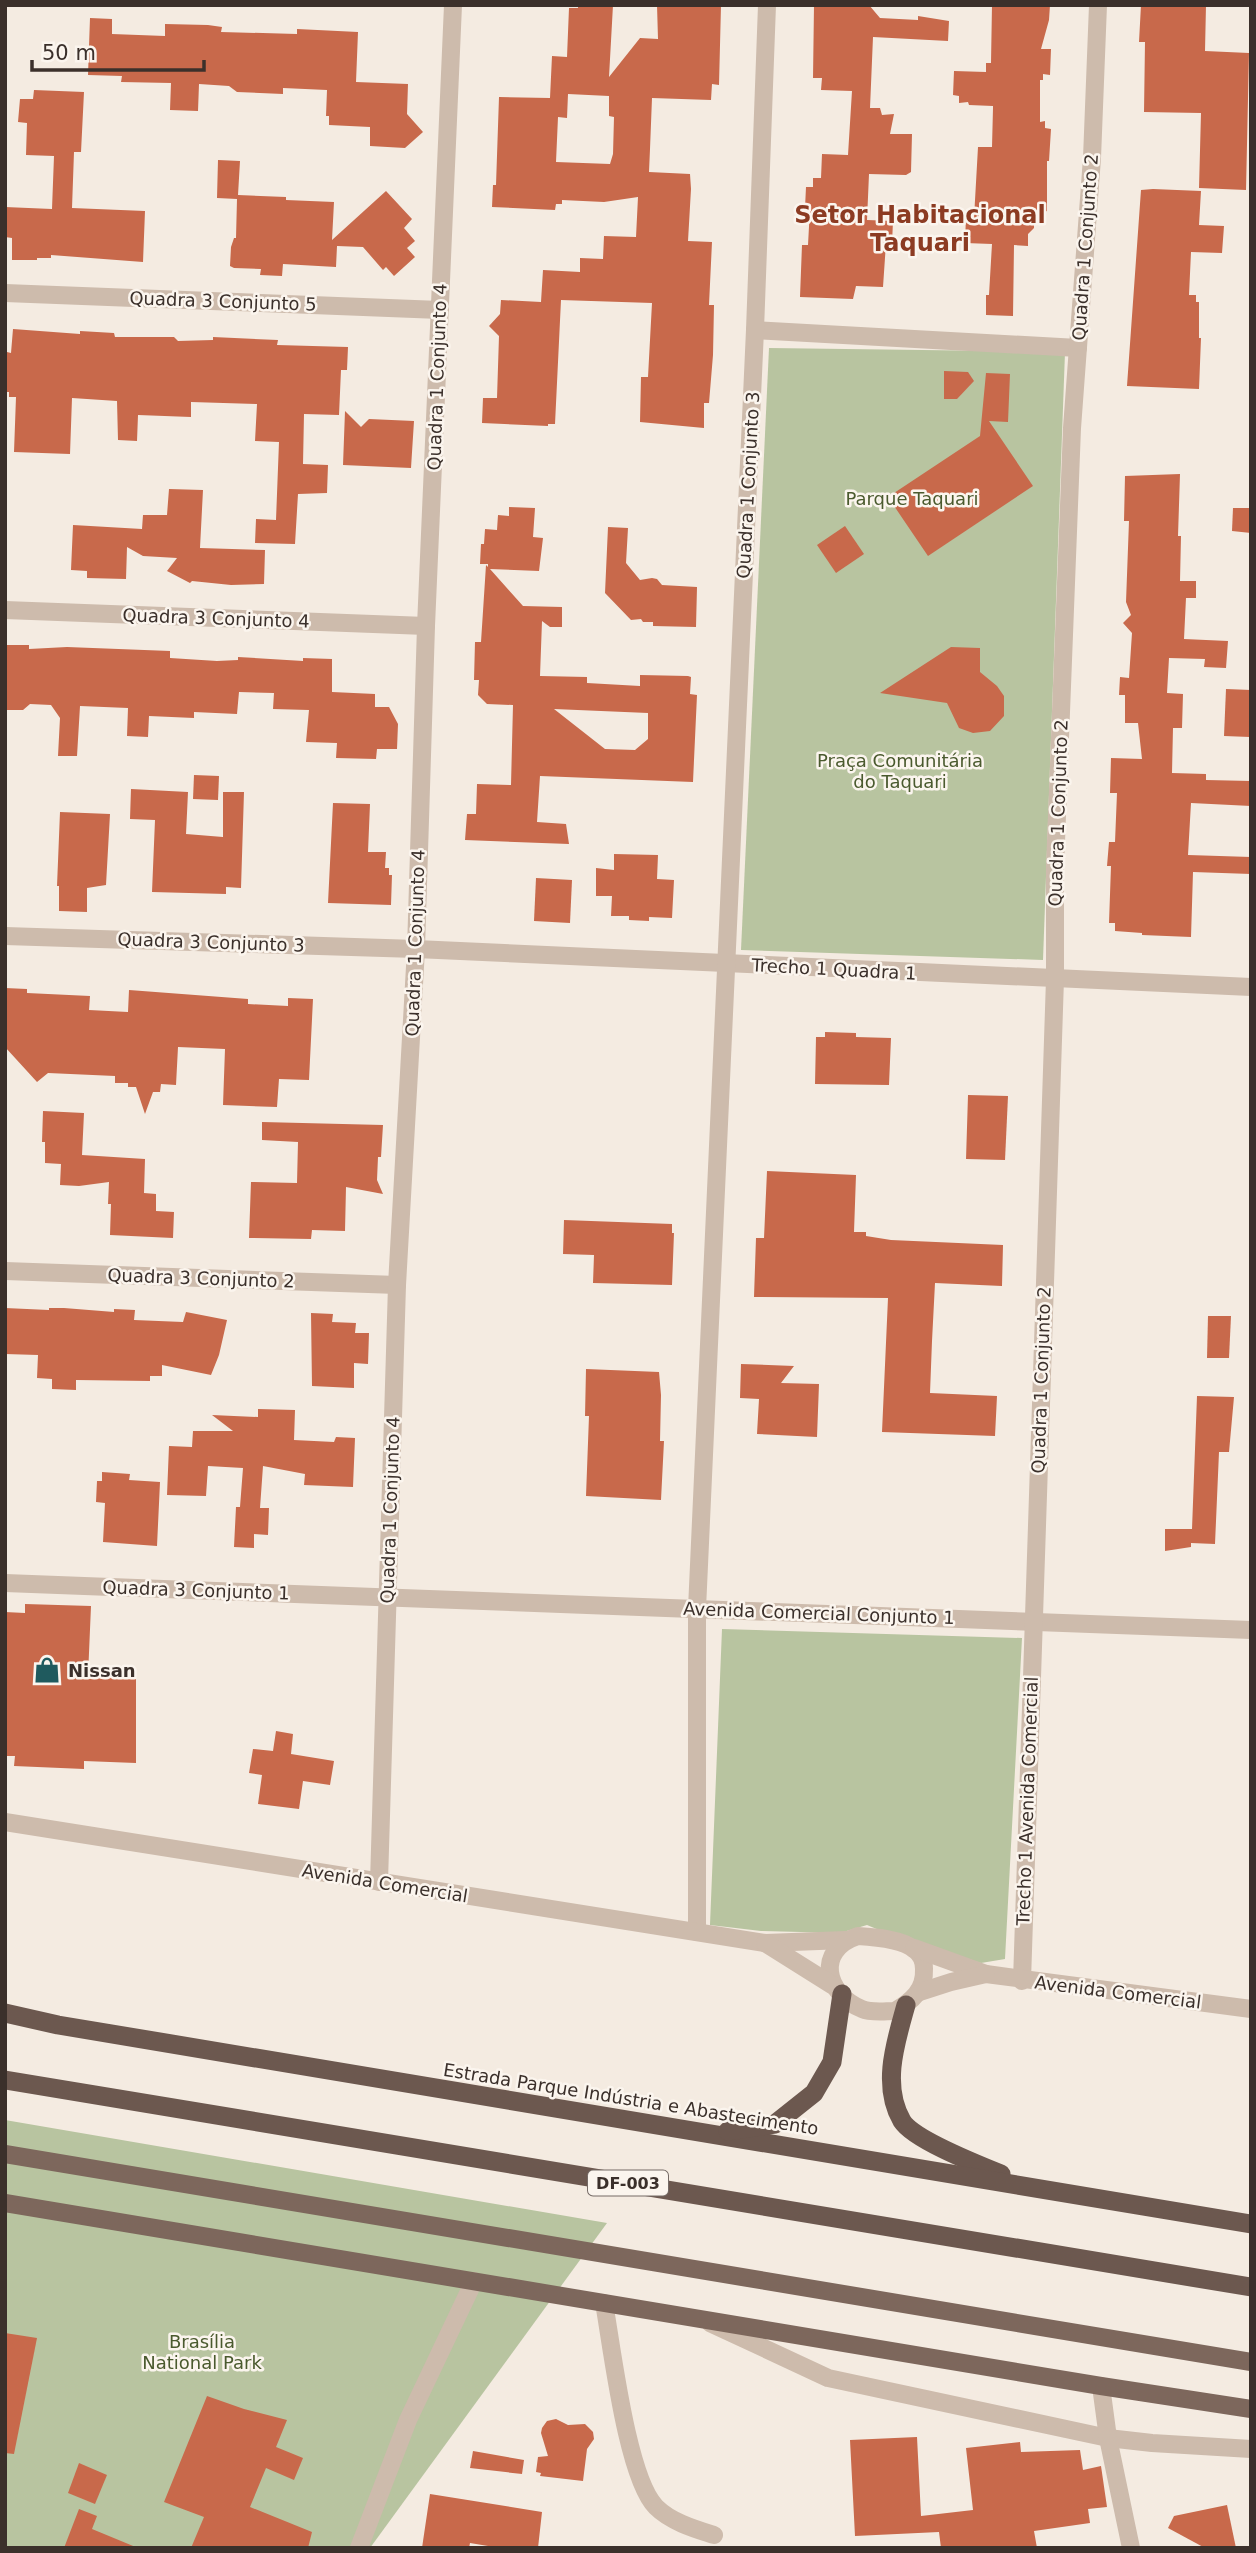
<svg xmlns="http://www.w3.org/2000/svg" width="1256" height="2553" font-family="'DejaVu Sans',sans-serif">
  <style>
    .green { fill: #b8c4a0 }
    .building { fill: #c8694b; fill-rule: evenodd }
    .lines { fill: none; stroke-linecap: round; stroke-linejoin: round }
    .minor { stroke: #cdbbac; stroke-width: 18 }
    .tertiary { stroke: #cdbbac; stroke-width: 18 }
    .primary { stroke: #7d675c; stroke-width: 18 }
    .trunk { stroke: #6c584f; stroke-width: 19 }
    .labels { text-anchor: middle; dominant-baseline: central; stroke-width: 5; stroke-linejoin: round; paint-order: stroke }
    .shield { fill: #fbf5ee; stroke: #756b66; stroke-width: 2 }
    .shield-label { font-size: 16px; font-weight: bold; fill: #3b302b }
    .street-label { font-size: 18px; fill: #3b302b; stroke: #fbf5ee }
    .park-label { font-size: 18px; fill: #4a5a2e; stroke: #fbf5ee }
    .poi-label { font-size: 18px; font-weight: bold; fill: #3b302b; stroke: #fbf5ee; text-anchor: start }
    .district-label { font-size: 24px; font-weight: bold; fill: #8c3b22; stroke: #fbf5ee }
  </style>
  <rect width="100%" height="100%" fill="#f4ebe1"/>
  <g class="green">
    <path d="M769 348 1065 352 1043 960 741 950Z"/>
    <path d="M722 1629 1022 1638 1005 1959 981 1963 908 1942 867 1925 840 1933 761 1931 710 1925Z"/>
    <path d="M5 2120 607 2223 370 2548H5Z"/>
  </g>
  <g class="building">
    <path d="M578 5H613L609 77 640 38 658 39 657 5H721L719 85 712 84 711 100 652 98 650 149 649 172 690 174 691 189 688 241 712 242 709 305H714L713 355 709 403H704V428L640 422 641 377H648L652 303 561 300 555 424H548V426L482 423 483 398H497L499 336 489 326 500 314 501 300 541 302 543 270 580 272V258L603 259 604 236 636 237 638 197 604 202 562 200V204H556L555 210 492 207 493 185H496L499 97 550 98 552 56 567 57 569 8H578ZM568 94 609 96V116L614 117 613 154 610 164 556 162 558 117 567 118Z"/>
    <path d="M814 5H869L880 18 918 20V16L949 21 948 41 873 37 870 108H880L882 115 894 114 890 134H912L911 172 906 175 869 174 867 220 893 221 892 244 886 243 883 287 856 286 853 299 800 297 802 245H808L810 208H805L806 187H813V178H821L822 154 848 155 852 91 821 90 822 78H813Z"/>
    <path d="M992 5H1050L1049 20 1041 49H1051L1050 75 1043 74V80H1040V122L1045 121V128L1051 129 1049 161H1047V211L1034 216V228L1028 234V246L1014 245 1013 316 986 315V295H989L992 244 965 243 966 216 974 218 978 147H992L993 108V106L969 105 968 102 959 103V96L953 95 954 71 986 72V63H991Z"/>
    <path d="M1141 5H1206L1205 51 1249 53 1246 190 1199 188 1201 113 1144 112 1145 42H1139Z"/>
    <path d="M90 18 112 19V34L165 36V24L208 25 222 27 221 32 297 34V29L358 32 356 82 408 84 407 114 423 132 405 148 370 146V127L329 125V116H326L327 90 283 88V94L237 92 229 86 199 84 198 111 170 110 171 83 121 82 122 76 88 75Z"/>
    <path d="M34 90 84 92 81 152H74L72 208 145 211 143 262 51 255V258H37V260H12V238L5 237V207L52 209 54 156 26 155 27 123 18 122 20 99H33Z"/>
    <path d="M218 160 240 161 238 195 286 197V200L334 202 332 240 386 191 412 219 404 228 415 241 407 248 415 257 394 276 386 267 383 270 363 247 337 246 336 267 283 264 282 276 260 275 261 269 234 268 230 266 231 247 234 238H236L237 199 217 198Z"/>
    <path d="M1153 189 1201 191 1199 225 1224 226 1222 253 1191 252 1189 295H1196V302H1199V338H1201L1199 389 1127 386 1141 190Z"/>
    <path d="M13 329 80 334V331L114 333 115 337H174L178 341 213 340V337L278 340 277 345 348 347 347 370H341L339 415 304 414 303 464 328 465 327 493 298 494 295 544 255 543 256 519 276 520 279 442 255 441 257 404 191 402V417L138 415 137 441 118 440 117 401 72 398 70 454 14 452 16 397H9V392H5L7 352 11 353Z"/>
    <path d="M944 371 968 372 974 381 957 399H944Z"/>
    <path d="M986 373 1010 374 1008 422 989 421 1033 486 928 556 888 497 980 436Z"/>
    <path d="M345 411 361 427 369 419 414 421 411 468 343 465Z"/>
    <path d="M1180 474 1178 536H1181L1180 581H1196V598H1186L1184 639 1228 641 1226 668 1204 667 1205 659 1169 658 1167 693 1183 694 1182 728H1173L1172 773 1206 774V780L1251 781V806L1191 803 1188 855 1251 857V874L1193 872 1191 937 1142 935V933L1115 931V923H1109L1111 866H1107L1109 842H1115L1117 793H1110L1111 758 1142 759 1138 723H1125V695H1119L1120 677 1129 678 1132 633 1123 623 1131 615 1126 602 1129 521H1124L1125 476Z"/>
    <path d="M169 489 203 490 200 548 265 550 264 584 231 585 192 581 190 583 167 571 177 558 143 556 127 547 126 579 87 578V571L71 570 73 525 142 529 143 515H167Z"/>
    <path d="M509 507 535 508 533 537 543 538 539 571 490 569 523 606 562 607V627H550L542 621 540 676 587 677V683L640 686V675L688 676 691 677 690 694 697 695 693 782 540 776 537 822 566 824 569 844 465 840 467 814H476L477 784 511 785 513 705 487 704 478 695 479 680H474L475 642H481L486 565 488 567V564H480L481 544H484L485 529 497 530 498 515 509 516ZM554 709 648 713V739L635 750 605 749Z"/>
    <path d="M1233 508H1251V533L1232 531Z"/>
    <path d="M845 526 864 554 836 573 817 545Z"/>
    <path d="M608 527 628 528 626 563 640 580 652 578 657 579 662 585 697 587 696 627 653 626V622H643L641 619 631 620 605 593Z"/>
    <path d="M5 645H29V649L67 647 170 651V658L217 661 238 660V657L303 661V658L332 659V692L375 694V707H389L398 724 397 749H377L376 759 336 758 337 743 306 742 309 710 273 709 274 693 239 692 237 714 194 712V718L149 716 148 737 127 736 128 708 80 706 77 756H58L60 718 51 705 30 704 23 710H5Z"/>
    <path d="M951 647 980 648V672L997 686 1004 696V716L990 731 973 733 959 728 947 703 880 693Z"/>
    <path d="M1226 689 1251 690 1250 737 1224 736Z"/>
    <path d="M194 775 219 776 218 800 193 799Z"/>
    <path d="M131 789 188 792 186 834 223 837V792H244L241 888 226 887V894L152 892 155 820 130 819Z"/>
    <path d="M333 803 370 804 368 852H386L385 868H389V875H392L391 905 328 903Z"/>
    <path d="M60 812 110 814 106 885 87 888V912L59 911V886H57Z"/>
    <path d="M614 854 658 855 657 879 674 880 672 918 649 917V921L629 920V916H611L612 896H596V868L614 870Z"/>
    <path d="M536 878 572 880 570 923 534 921Z"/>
    <path d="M5 988 27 989V993L90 996 89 1010 128 1012 129 990 248 999V1004L288 1006V998L313 999 309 1080 279 1079 277 1107 223 1105 225 1049 178 1047 176 1085 161 1084 160 1092H153L145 1114 136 1087H128V1083H115V1076L48 1073 37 1082 5 1047Z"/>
    <path d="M825 1032 856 1033V1037L891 1038 889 1085 815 1084 816 1037H825Z"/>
    <path d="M968 1095 1008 1096 1005 1160 966 1159Z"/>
    <path d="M43 1111 84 1113 82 1155 145 1159 144 1193 156 1194V1211L174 1212 173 1238 110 1235 111 1204H108L109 1182 79 1186 60 1185 61 1164 45 1163V1142H42Z"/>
    <path d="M262 1122 383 1125 381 1157H378L377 1180 383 1194 346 1187 345 1231 312 1230 311 1239 249 1238 251 1182 297 1183 298 1142 262 1140Z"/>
    <path d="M767 1171 856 1175 854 1232H866V1236L891 1240 1003 1245 1002 1286 935 1283 932 1341 930 1393 997 1396 995 1436 882 1432 888 1298 754 1297 756 1238H764Z"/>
    <path d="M564 1220 672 1224V1233H674L672 1285 593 1283 594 1255 563 1254Z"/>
    <path d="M5 1308 49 1310V1308H64L114 1312V1309L135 1310 134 1320 183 1322 186 1312 227 1320 219 1355 211 1375 162 1365V1376H150V1381L76 1380V1390L52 1389V1379L37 1378 38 1355 5 1354Z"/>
    <path d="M311 1313 333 1314 332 1322 356 1323 355 1333H369L368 1364 354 1363V1388L312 1386Z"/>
    <path d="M1208 1316H1231L1229 1358H1207Z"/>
    <path d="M741 1364 794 1366 781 1383 819 1384 817 1437 757 1434 759 1399 740 1398Z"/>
    <path d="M586 1369 659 1372 661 1395 660 1441H664L661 1500 586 1496 589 1416H585Z"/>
    <path d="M1197 1396 1234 1397 1229 1452H1219L1215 1544 1191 1543V1547L1165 1551V1529H1192Z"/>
    <path d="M258 1409 295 1410 294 1440 334 1442 336 1437 355 1438 353 1487 304 1485 305 1474 263 1466 260 1508H269L268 1535 254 1534V1548L234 1547 236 1507H240L243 1468 208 1466 206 1496 167 1495 169 1446 192 1447 193 1431H233L212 1415 258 1417Z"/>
    <path d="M102 1472 130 1474 129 1480 160 1482 157 1546 103 1542 105 1503 96 1502 97 1481H102Z"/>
    <path d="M25 1604 91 1606 88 1676 136 1677V1763L84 1761V1769L14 1766 15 1756H5V1612L25 1613Z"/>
    <path d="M276 1731 293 1734 291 1754 334 1761 330 1785 303 1781 299 1809 258 1804 262 1775 249 1773 253 1749 273 1751Z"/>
    <path d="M5 2333 37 2338 14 2454 5 2453Z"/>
    <path d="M207 2396 244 2409 287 2420 276 2447 303 2458 294 2480 266 2468 250 2507 312 2532 308 2548H191L204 2517 164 2502Z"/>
    <path d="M556 2419 568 2425 585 2424 593 2432 594 2439 587 2449 583 2481 540 2476 541 2473 536 2472 538 2457 548 2456 541 2433 542 2428 547 2421Z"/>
    <path d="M917 2437 921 2516 973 2510 966 2448 1020 2442 1021 2452 1080 2450 1083 2470 1101 2466 1107 2507 1088 2509 1090 2523 1034 2531 1037 2548H941L939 2532 855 2536 850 2440Z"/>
    <path d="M473 2451 524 2460 522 2474 470 2468Z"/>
    <path d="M79 2463 107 2475 95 2504 68 2493Z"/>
    <path d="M430 2494 542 2512 538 2548H500L470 2543 469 2548H422Z"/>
    <path d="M1227 2505 1236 2548H1205L1168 2528 1174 2516Z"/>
    <path d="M79 2509 97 2516 92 2529 138 2548H64Z"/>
  </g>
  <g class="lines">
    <g class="minor">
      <path d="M5 293 440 310"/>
      <path d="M755 330 1078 348"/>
      <path d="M5 610 426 626"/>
      <path d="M5 936 416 949 1251 987"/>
      <path d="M5 1271 397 1285"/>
      <path d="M5 1583 1251 1630"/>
      <path d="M379 1882 397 1285 416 949 426 626 453 5"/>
      <path d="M697 1932V1609L755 330 767 5"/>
      <path d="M1022 1981 1055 979V867L1072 428 1092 158 1098 5"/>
      <path d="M604 2303C612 2347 627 2478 656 2507 671 2522 695 2529 714 2535"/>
      <path d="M710 2323 828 2378 1108 2438 1152 2443 1251 2449"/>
      <path d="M1101 2386 1108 2438 1131 2548"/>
      <path d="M359 2548 408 2420 474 2281"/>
    </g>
    <g class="tertiary">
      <path d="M5 1822 765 1943 846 1940"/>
      <path d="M858 1936C874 1937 903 1939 915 1950 922 1955 924 1961 924 1969 925 1990 912 2001 895 2011 885 2011 871 2013 862 2009 825 1994 815 1950 858 1936Z"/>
      <path d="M765 1943 832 1985"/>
      <path d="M914 1948 986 1974 1251 2009"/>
      <path d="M920 1992 951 1982 986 1974"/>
    </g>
    <g class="primary">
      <path d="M5 2154 1251 2362"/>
      <path d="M5 2203 1101 2386 1251 2409"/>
    </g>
    <g class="trunk">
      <path d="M906 2005C896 2041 881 2085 902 2121 914 2140 979 2165 1001 2174"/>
      <path d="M5 2013 58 2025 1251 2224"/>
      <path d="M5 2080 1251 2287"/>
      <path d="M728 2131 775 2124 814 2093 832 2062 842 1994"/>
    </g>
  </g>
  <defs>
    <g id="shop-bare" transform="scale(2.1)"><path d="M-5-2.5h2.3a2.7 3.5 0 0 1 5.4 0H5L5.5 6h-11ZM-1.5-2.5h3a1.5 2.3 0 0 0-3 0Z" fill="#1f5a5e" stroke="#fbf5ee" stroke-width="2.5" paint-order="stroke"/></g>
  </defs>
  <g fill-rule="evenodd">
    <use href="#shop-bare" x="47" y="1670"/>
  </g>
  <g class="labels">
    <rect class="shield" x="588" y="2170.5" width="80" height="25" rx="5"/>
    <g class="shield-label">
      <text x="628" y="2183">DF-003</text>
    </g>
    <g class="street-label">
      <text transform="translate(1085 247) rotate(-86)">Quadra 1 Conjunto 2</text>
      <text transform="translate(223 301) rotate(2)">Quadra 3 Conjunto 5</text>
      <text transform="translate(437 377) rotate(-88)">Quadra 1 Conjunto 4</text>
      <text transform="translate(748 485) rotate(-87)">Quadra 1 Conjunto 3</text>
      <text transform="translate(216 618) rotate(2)">Quadra 3 Conjunto 4</text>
      <text transform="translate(1058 813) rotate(-88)">Quadra 1 Conjunto 2</text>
      <text transform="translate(211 942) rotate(2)">Quadra 3 Conjunto 3</text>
      <text transform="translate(415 943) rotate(-88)">Quadra 1 Conjunto 4</text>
      <text transform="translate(834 969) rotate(3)">Trecho 1 Quadra 1</text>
      <text transform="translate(201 1278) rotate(2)">Quadra 3 Conjunto 2</text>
      <text transform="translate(1041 1380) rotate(-88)">Quadra 1 Conjunto 2</text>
      <text transform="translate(390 1510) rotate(-88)">Quadra 1 Conjunto 4</text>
      <text transform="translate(196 1590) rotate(2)">Quadra 3 Conjunto 1</text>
      <text transform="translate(819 1613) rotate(2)">Avenida Comercial Conjunto 1</text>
      <text transform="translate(1027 1801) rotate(-88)">Trecho 1 Avenida Comercial</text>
      <text transform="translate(385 1883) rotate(9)">Avenida Comercial</text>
      <text transform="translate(1118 1992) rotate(7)">Avenida Comercial</text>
      <text transform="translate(631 2099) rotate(9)">Estrada Parque Indústria e Abastecimento</text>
    </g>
    <g class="park-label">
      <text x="912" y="498">Parque Taquari</text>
      <text x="900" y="760">Praça Comunitária<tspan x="900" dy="21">do Taquari</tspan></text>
      <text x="202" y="2341">Brasília<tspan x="202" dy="21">National Park</tspan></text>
    </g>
    <g class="poi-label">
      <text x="68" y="1670">Nissan</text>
    </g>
    <g class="district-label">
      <text x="920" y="215">Setor Habitacional<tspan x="920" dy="28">Taquari</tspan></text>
    </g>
  </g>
  <rect width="1256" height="2553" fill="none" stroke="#3b302b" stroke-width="14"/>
  <path d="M32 60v10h172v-10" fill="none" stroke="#3b302b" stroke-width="3.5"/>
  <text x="42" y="60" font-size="21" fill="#3b302b" stroke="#fbf5ee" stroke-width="5" paint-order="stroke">50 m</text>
</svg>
